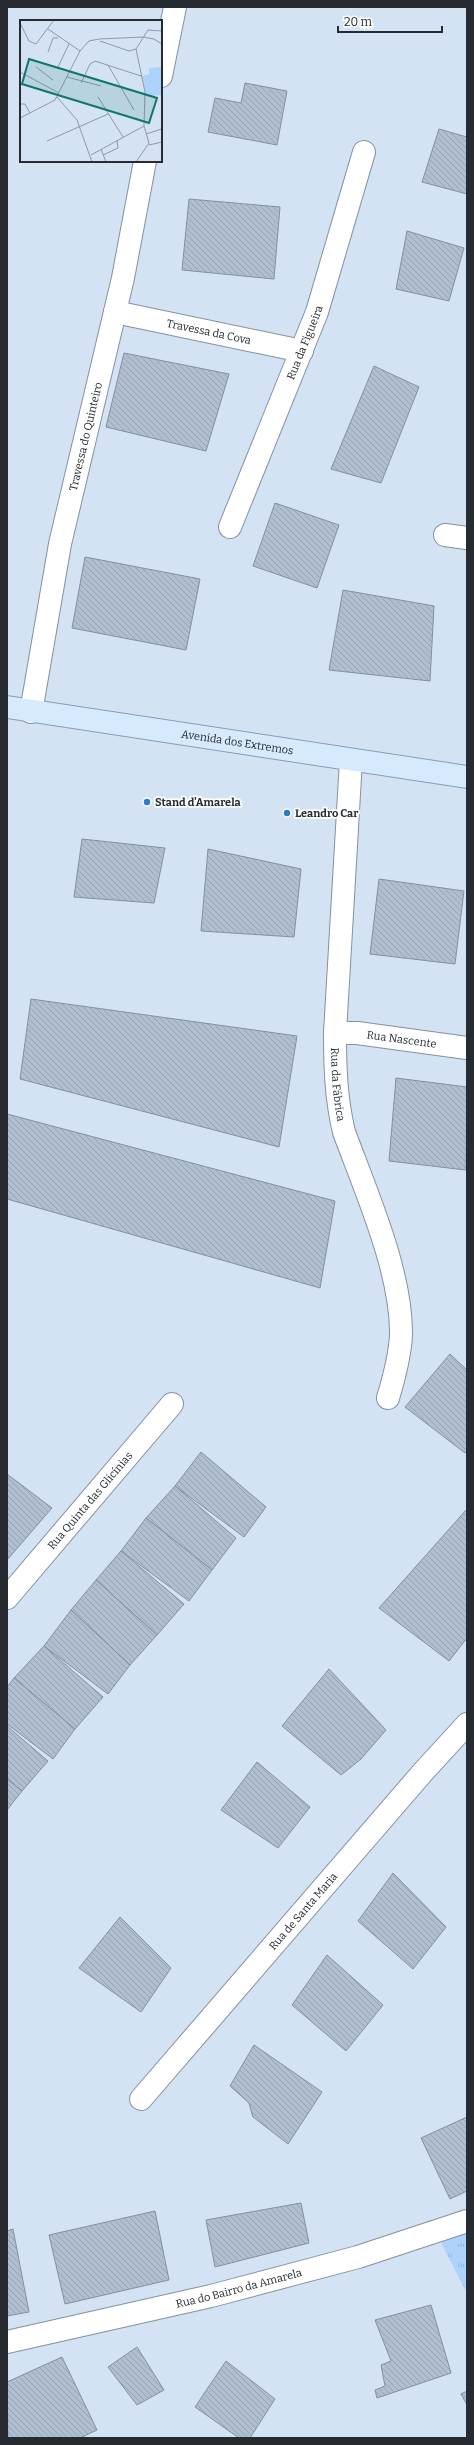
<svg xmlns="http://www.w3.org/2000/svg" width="474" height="2445" font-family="Bitter,serif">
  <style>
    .grass { fill: url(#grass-tufts) }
    .building { fill: url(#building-back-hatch); stroke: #8290a0 }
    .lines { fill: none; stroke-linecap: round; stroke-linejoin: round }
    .minor-casing { stroke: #8391a1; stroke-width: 24 }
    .primary-casing { stroke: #869db5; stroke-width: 24 }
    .minor { stroke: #fff; stroke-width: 22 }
    .primary { stroke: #d6e9fd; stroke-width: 22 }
    .poi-dot { fill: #2c7ccb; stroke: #fff; stroke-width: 1.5 }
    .labels { text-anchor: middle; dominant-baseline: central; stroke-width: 3.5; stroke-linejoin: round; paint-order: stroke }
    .street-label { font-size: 11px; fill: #252b31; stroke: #fff }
    .poi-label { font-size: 11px; font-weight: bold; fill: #252b31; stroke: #fff; text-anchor: start }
    .inset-road { fill: none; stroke: #8e99a6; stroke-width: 1 }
    .view { fill: #0f766e; fill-opacity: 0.15; stroke: #0f766e; stroke-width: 2 }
    .inset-edge { fill: none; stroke: #252b31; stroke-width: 2 }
  </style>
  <defs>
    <pattern id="grass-tufts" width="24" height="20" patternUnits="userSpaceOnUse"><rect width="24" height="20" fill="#add2fc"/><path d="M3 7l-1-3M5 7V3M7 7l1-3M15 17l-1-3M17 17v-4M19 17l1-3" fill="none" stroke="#95b4d8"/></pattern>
    <pattern id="building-back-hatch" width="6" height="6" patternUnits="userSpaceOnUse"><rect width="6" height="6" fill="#b0bfd0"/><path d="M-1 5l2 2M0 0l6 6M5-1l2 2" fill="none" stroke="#97a4b3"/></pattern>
  </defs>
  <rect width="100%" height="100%" fill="#d4e3f4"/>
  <path class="grass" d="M467 2229V2293L441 2243Z"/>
  <g class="building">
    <path d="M245 83 287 91 277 145 208 132 215 98 241 103Z"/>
    <path d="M439 129 467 137V194L422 182Z"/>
    <path d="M189 199 280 207 274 279 182 270Z"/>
    <path d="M407 231 464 248 449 301 396 289Z"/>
    <path d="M124 353 229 374 206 451 106 427Z"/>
    <path d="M374 366 419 387 381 483 331 469Z"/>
    <path d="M275 503 339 525 317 588 253 566Z"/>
    <path d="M85 557 200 579 186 650 72 628Z"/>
    <path d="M343 590 434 606 430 681 329 670Z"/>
    <path d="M82 839 165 848 154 903 74 897Z"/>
    <path d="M208 849 301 869 294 937 201 931Z"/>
    <path d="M379 879 464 891 455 964 370 954Z"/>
    <path d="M31 999 297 1036 279 1147 20 1079Z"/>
    <path d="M396 1078 467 1087 466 1170 389 1161Z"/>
    <path d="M7 1114 335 1201 320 1288 7 1199Z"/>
    <path d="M450 1354 467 1370V1451L465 1453 405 1407Z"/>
    <path d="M201 1452 266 1507 244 1537 175 1486Z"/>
    <path d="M7 1474 52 1508 7 1560Z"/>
    <path d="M175 1486 236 1538 212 1570 146 1518Z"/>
    <path d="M467 1509V1638L449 1661 379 1608Z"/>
    <path d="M146 1518 212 1570 189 1601 121 1551Z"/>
    <path d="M121 1551 184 1604 157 1635 96 1580Z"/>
    <path d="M96 1580 157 1635 130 1665 71 1610Z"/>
    <path d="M71 1610 130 1665 108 1694 44 1646Z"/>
    <path d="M44 1646 103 1697 75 1729 14 1678Z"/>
    <path d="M329 1669 386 1730 361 1759 341 1775 282 1726Z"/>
    <path d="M14 1678 75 1729 53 1759 7 1724V1687Z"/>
    <path d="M7 1726 48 1761 22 1791 7 1779Z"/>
    <path d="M257 1762 310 1807 278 1848 221 1810Z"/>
    <path d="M7 1779 22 1791 7 1810Z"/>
    <path d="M393 1873 446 1927 413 1969 358 1921Z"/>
    <path d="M120 1917 171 1968 141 2012 79 1968Z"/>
    <path d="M327 1955 383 2005 346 2051 292 2005Z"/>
    <path d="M254 2045 322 2092 288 2144 253 2117 249 2103 230 2086Z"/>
    <path d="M467 2117V2191L450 2199 421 2138Z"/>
    <path d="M301 2203 309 2243 215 2267 206 2220Z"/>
    <path d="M155 2211 169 2280 65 2304 49 2235Z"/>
    <path d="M13 2229 29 2312 7 2316V2231Z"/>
    <path d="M431 2305 451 2373 377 2398 375 2390 385 2386 381 2365 391 2361 375 2320Z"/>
    <path d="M137 2347 164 2390 137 2405 108 2367Z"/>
    <path d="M62 2357 97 2430 80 2438H8L7 2382Z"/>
    <path d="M226 2361 275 2399 250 2438H239L195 2407Z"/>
    <path d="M467 2391V2405L461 2394Z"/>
  </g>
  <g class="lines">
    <g class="minor-casing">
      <g id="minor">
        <path d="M161 76 175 7"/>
        <path id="s1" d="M115 312 302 351"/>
        <path id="s2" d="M230 527 317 312 364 152"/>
        <path d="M445 535 467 538"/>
        <path id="s3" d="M31 712 60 544 123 278 145 161"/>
        <path id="s4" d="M351 760 335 1033C335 1067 336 1099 344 1132 366 1192 402 1272 401 1335 400 1356 394 1378 388 1398"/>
        <path id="s5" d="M335 1033H357L467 1048"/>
        <path id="s6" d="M7 1598 172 1404"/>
        <path id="s7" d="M141 2099 423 1772 467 1724"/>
        <path id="s8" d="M7 2342 211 2296 358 2257 467 2221"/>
      </g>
    </g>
    <g class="primary-casing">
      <g id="primary">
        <path id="s9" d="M7 707 467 777"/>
      </g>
    </g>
    <use href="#minor" class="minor"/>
    <use href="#primary" class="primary"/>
  </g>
  <g class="poi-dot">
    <circle cx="147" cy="802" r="4"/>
    <circle cx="287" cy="813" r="4"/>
  </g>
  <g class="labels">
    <g class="street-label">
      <text stroke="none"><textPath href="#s1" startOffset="96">Travessa da Cova</textPath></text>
      <text stroke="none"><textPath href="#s2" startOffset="199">Rua da Figueira</textPath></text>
      <text stroke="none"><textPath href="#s3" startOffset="281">Travessa do Quinteiro</textPath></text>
      <text stroke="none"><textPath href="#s9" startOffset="233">Avenida dos Extremos</textPath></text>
      <text stroke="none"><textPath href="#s5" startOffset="67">Rua Nascente</textPath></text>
      <text stroke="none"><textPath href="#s4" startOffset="325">Rua da Fábrica</textPath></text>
      <text stroke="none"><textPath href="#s6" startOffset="128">Rua Quinta das Glicínias</textPath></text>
      <text stroke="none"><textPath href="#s7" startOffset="248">Rua de Santa Maria</textPath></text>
      <text stroke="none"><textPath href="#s8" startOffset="238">Rua do Bairro da Amarela</textPath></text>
    </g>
    <g class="poi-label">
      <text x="155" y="802">Stand d'Amarela</text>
      <text x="295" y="813">Leandro Car</text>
    </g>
  </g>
  <g transform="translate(20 20)">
    <rect width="142" height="142" fill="#d4e3f4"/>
    <path d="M142 47V75L126 76 122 56 129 54V48Z" fill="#add2fc"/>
    <path class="inset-road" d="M0 3 9 21 16 24 34 0M28 9 60 31M80 21 109 31 116 29 128 10 142 11M116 29 125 72 124 106 129 123 116 142M28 32 33 18H38M88 45 114 90M16 47 33 60M37 49 49 24M0 52 39 73M47 57 81 66M61 63 70 44 75 41 121 56M37 77 57 100 72 142M78 77 103 117M0 84H5L10 93M0 98 35 80 60 31 69 21 79 19 123 17 134 19 142 24M126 114 142 109M27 121 88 94M129 125 142 122M81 129 86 142M71 135 124 106M83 135 98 128 97 120"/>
    <path class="view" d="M9 39 137 78 129 103 2 64Z"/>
    <rect width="142" height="142" class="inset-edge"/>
  </g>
  <rect width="474" height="2445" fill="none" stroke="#252b31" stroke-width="16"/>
  <path d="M338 26v6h104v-6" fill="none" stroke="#252b31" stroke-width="2"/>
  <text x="344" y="26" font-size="12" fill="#252b31" stroke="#ffffff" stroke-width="3" paint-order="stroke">20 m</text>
</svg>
